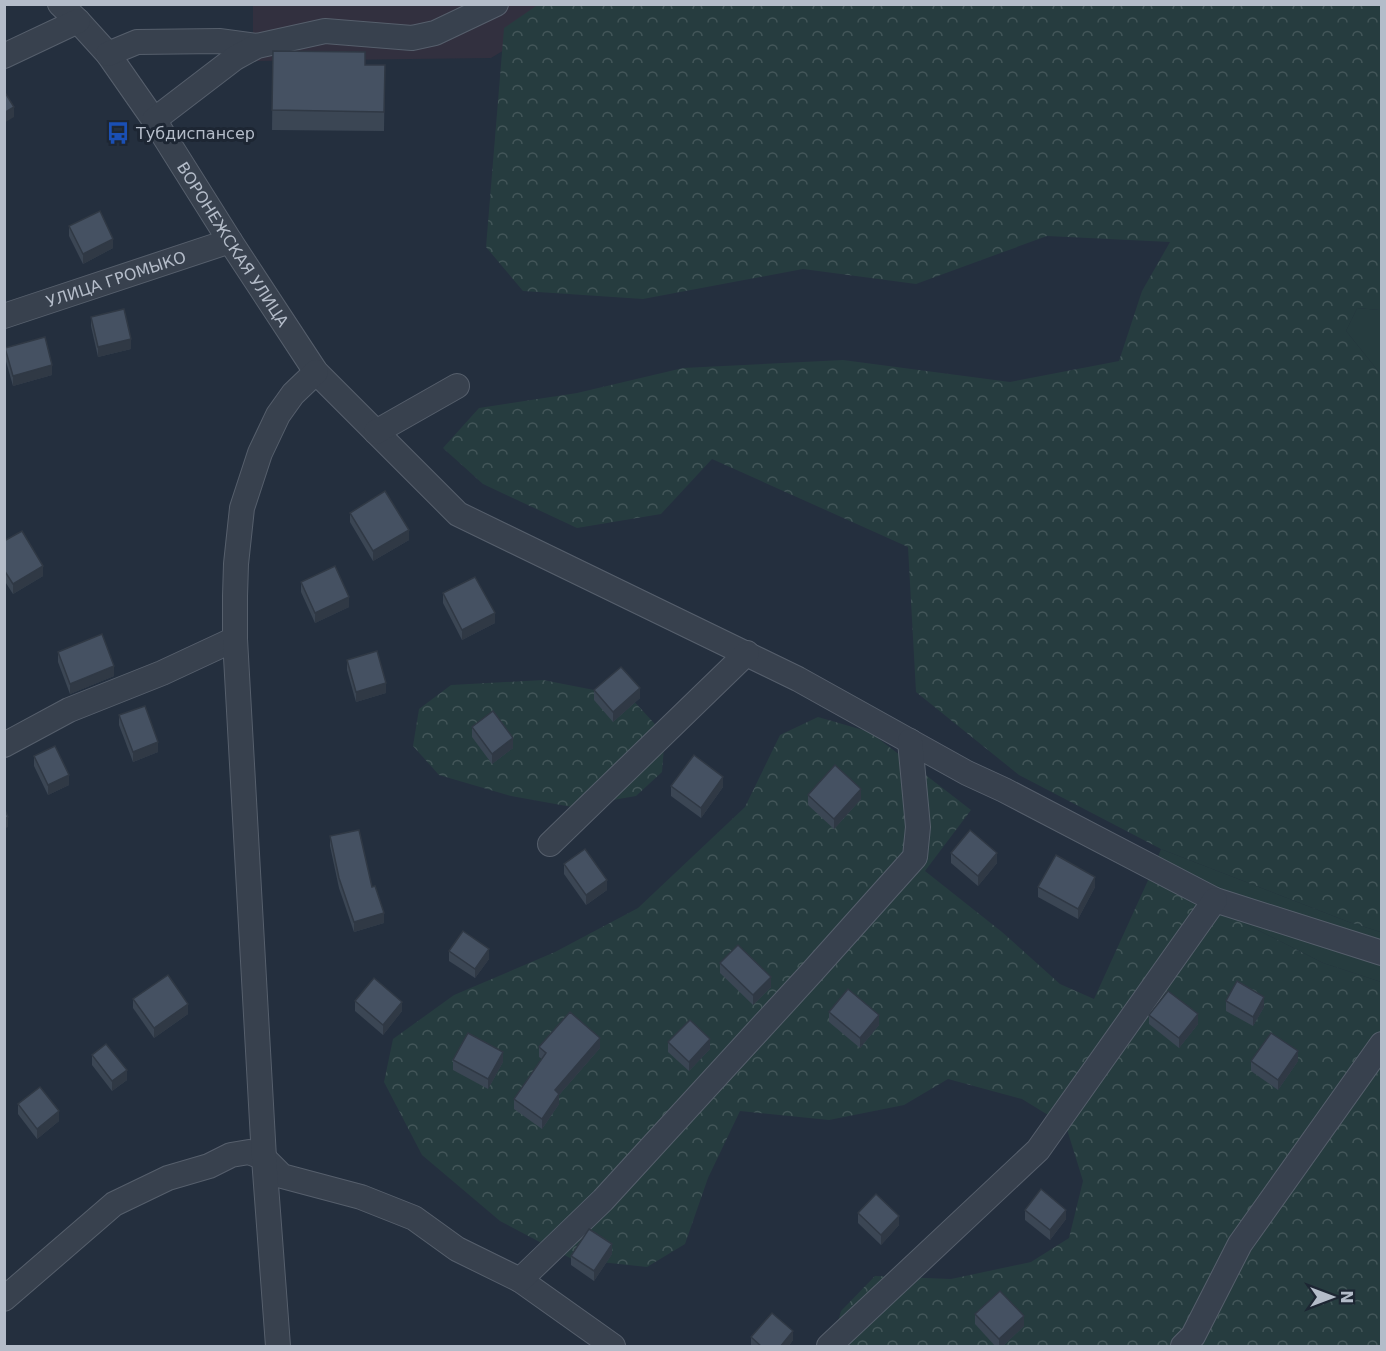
<svg xmlns="http://www.w3.org/2000/svg" width="1386" height="1351" font-family="'DejaVu Sans',sans-serif">
  <style>
    .medical { fill: #32303f }
    .green { fill: #263c3f }
    .forest { fill: url(#forest-crowns) }
    .lines { fill: none; stroke-linecap: round; stroke-linejoin: round }
    .minor-casing { stroke: #565f6c; stroke-width: 26 }
    .minor { stroke: #38414e; stroke-width: 24 }
    .wall { fill: #3b4654 }
    .shaded-wall { fill: #303945 }
    .building { fill: #455162; stroke: #303945; stroke-width: 1.5 }
    .labels { text-anchor: middle; dominant-baseline: central; stroke-width: 6; stroke-linejoin: round; paint-order: stroke }
    .poi-label { font-size: 16px; fill: #b4bcc9; stroke: #1d2633; text-anchor: start }
    .street-label { font-size: 16px; fill: #b4bcc9; stroke: #1d2633 }
  </style>
  <defs>
    <pattern id="forest-crowns" width="20" height="18" patternUnits="userSpaceOnUse" patternTransform="scale(1.5)"><rect width="20" height="18" fill="#263c3f"/><path d="M2 6a3 3 0 1 1 6 0M12 15a3 3 0 1 1 6 0" fill="none" stroke="#435659"/></pattern>
  </defs>
  <rect width="100%" height="100%" fill="#242f3e"/>
  <path class="medical" d="M253 5H579L491 58 257 61 253 32Z"/>
  <g class="green">
    <path d="M1357 308 1381 310V373L1378 371 1346 331Z"/>
    <path d="M1161 849 1349 922 1381 932V982L1323 963 1150 876Z"/>
  </g>
  <g class="forest">
    <path d="M539 4 1381 5V310L1357 308 1346 331 1378 371 1381 373V932L1349 922 1161 849 1019 775 916 692 908 547 712 459 661 514 577 528 483 484 443 448 479 408 577 393 683 368 843 360 1010 382 1119 361 1142 291 1170 242 1047 236 916 284 803 269 643 299 523 291 486 247 504 28Z"/>
    <path d="M543 680 630 697 665 735 662 772 636 796 572 807 511 796 439 775 413 746 419 709 451 685Z"/>
    <path d="M818 717 870 732 971 810 925 871 1002 932 1060 984 1094 999 1150 876 1323 963 1381 982V1346H831L841 1311 875 1276 951 1279 1031 1262 1069 1238 1083 1181 1066 1126 1022 1099 948 1079 904 1105 829 1120 740 1111 708 1178 685 1244 647 1267 572 1259 500 1221 422 1155 384 1082 393 1039 454 995 555 952 638 908 745 807 780 735Z"/>
  </g>
  <g class="lines">
    <g class="minor-casing">
      <g id="minor">
        <path id="s1" d="M60 4 78 21 108 54 154 120 230 241 316 372 458 514 798 679 967 773 1004 790 1215 900 1382 953"/>
        <path d="M108 54 137 42 219 41 257 46"/>
        <path d="M4 56 78 21"/>
        <path d="M154 120 235 58 257 46 325 31 412 38 435 33 496 4"/>
        <path id="s2" d="M4 316 230 241"/>
        <path d="M376 432 457 386"/>
        <path d="M4 745 69 710 162 673 235 639"/>
        <path d="M550 844 747 653"/>
        <path d="M520 1280 613 1346"/>
        <path d="M4 1299 114 1204 168 1178 209 1166 231 1155 249 1152 264 1158 282 1176 361 1197 414 1218 457 1249 520 1280 603 1200 812 972 915 857 918 827 910 741"/>
        <path d="M278 1346 264 1158 235 639V596L236 564 242 508 260 453 278 415 293 394 316 372"/>
        <path d="M829 1346 1038 1150 1215 900"/>
        <path d="M1183 1346 1193 1336 1240 1244 1382 1044"/>
      </g>
    </g>
    <use href="#minor" class="minor"/>
  </g>
  <g class="wall">
    <path d="M273 51 365 65H385L384 131 272 130Z"/>
    <path d="M69 226 113 248 83 264 69 236Z"/>
    <path d="M91 317 131 349 98 357 91 326Z"/>
    <path d="M5 348 52 375 13 386 5 358Z"/>
    <path d="M350 513 409 540 373 561 350 522Z"/>
    <path d="M4 541 43 576 13 594 4 580Z"/>
    <path d="M301 582 349 607 315 623 301 592Z"/>
    <path d="M443 593 495 623 462 640 443 603Z"/>
    <path d="M58 652 114 676 70 694 58 662Z"/>
    <path d="M347 660 386 693 356 702 347 670Z"/>
    <path d="M594 690 640 698 613 722 594 700Z"/>
    <path d="M119 715 158 752 133 762 119 725Z"/>
    <path d="M472 727 513 748 492 764 472 737Z"/>
    <path d="M34 756 69 785 48 795 34 766Z"/>
    <path d="M671 786 723 787 701 818 671 796Z"/>
    <path d="M808 795 861 799 834 829 808 805Z"/>
    <path d="M330 836 372 887 384 923 354 932 339 888 330 846Z"/>
    <path d="M951 853 997 863 978 886 951 863Z"/>
    <path d="M564 864 607 890 586 905 564 874Z"/>
    <path d="M1038 887H1095L1078 919 1038 897Z"/>
    <path d="M449 951 489 959 475 978 449 961Z"/>
    <path d="M720 963 771 987 753 1005 720 973Z"/>
    <path d="M133 999 188 1014 154 1038 133 1008Z"/>
    <path d="M355 1001 402 1011 383 1035 355 1011Z"/>
    <path d="M1226 1001 1264 1007 1253 1026 1226 1011Z"/>
    <path d="M829 1012 879 1025 860 1048 829 1022Z"/>
    <path d="M1149 1015 1198 1024 1179 1048 1149 1024Z"/>
    <path d="M668 1042 710 1049 689 1071 668 1052Z"/>
    <path d="M539 1047 600 1048 559 1095V1104L542 1129 514 1109V1099L542 1059 539 1057Z"/>
    <path d="M92 1055 127 1080 112 1091 92 1065Z"/>
    <path d="M453 1060 503 1062 488 1089 453 1070Z"/>
    <path d="M1251 1061H1298L1278 1090 1251 1071Z"/>
    <path d="M18 1104 59 1121 37 1139 18 1114Z"/>
    <path d="M1025 1210 1066 1219 1050 1240 1025 1220Z"/>
    <path d="M858 1213 899 1225 881 1245 858 1223Z"/>
    <path d="M612 1254 594 1281 571 1265V1256Z"/>
    <path d="M975 1314 1024 1326 1002 1347H996L975 1324Z"/>
    <path d="M751 1337 793 1340 788 1347H751Z"/>
  </g>
  <g class="shaded-wall">
    <path d="M14 107V117L4 123V113Z"/>
    <path d="M113 239V248L83 264V254Z"/>
    <path d="M131 339V349L98 357V347Z"/>
    <path d="M52 365V375L13 386V376Z"/>
    <path d="M409 530V540L373 561V551Z"/>
    <path d="M43 566V576L13 594V584Z"/>
    <path d="M349 597V607L315 623V613Z"/>
    <path d="M495 613V623L462 640V630Z"/>
    <path d="M114 666V676L70 694V684Z"/>
    <path d="M386 683V693L356 702V692Z"/>
    <path d="M640 688V698L613 722V712Z"/>
    <path d="M513 738V748L492 764V754Z"/>
    <path d="M158 742V752L133 762V752Z"/>
    <path d="M69 775V785L48 795V785Z"/>
    <path d="M723 777V787L701 818V808Z"/>
    <path d="M861 789V799L834 829V819Z"/>
    <path d="M8 817V827L4 829V819Z"/>
    <path d="M997 853V863L978 886V876Z"/>
    <path d="M1095 877V887L1078 919V909Z"/>
    <path d="M607 880V890L586 905V895Z"/>
    <path d="M384 913V923L354 932V922Z"/>
    <path d="M489 949V959L475 978V969Z"/>
    <path d="M771 977V987L753 1005V995Z"/>
    <path d="M1264 997V1007L1253 1026V1017Z"/>
    <path d="M402 1002V1011L383 1035V1025Z"/>
    <path d="M188 1004V1014L154 1038V1028Z"/>
    <path d="M1198 1014V1024L1179 1048V1038Z"/>
    <path d="M879 1015V1025L860 1048V1038Z"/>
    <path d="M600 1038V1048L559 1095V1104L542 1129V1119L555 1090Z"/>
    <path d="M710 1039V1049L689 1071V1062Z"/>
    <path d="M1298 1051V1061L1278 1090V1080Z"/>
    <path d="M503 1052V1062L488 1089V1079Z"/>
    <path d="M127 1070V1080L112 1091V1081Z"/>
    <path d="M59 1111V1121L37 1139V1129Z"/>
    <path d="M1066 1210V1219L1050 1240V1230Z"/>
    <path d="M899 1216V1225L881 1245V1235Z"/>
    <path d="M612 1244V1254L594 1281V1271Z"/>
    <path d="M1024 1316V1326L1002 1347H999V1339Z"/>
    <path d="M793 1331V1340L788 1347H780Z"/>
  </g>
  <g class="building">
    <path d="M273 51 365 52V65H385L384 112 272 110Z"/>
    <path d="M4 91 14 107 4 113Z"/>
    <path d="M100 211 113 239 83 254 69 226Z"/>
    <path d="M124 309 131 339 98 347 91 317Z"/>
    <path d="M45 337 52 365 13 376 5 348Z"/>
    <path d="M385 491 409 530 373 551 350 513Z"/>
    <path d="M22 531 43 566 13 584 4 570V541Z"/>
    <path d="M335 566 349 597 315 613 301 582Z"/>
    <path d="M475 577 495 613 462 630 443 593Z"/>
    <path d="M102 634 114 666 70 684 58 652Z"/>
    <path d="M377 651 386 683 356 692 347 660Z"/>
    <path d="M621 667 640 688 613 712 594 690Z"/>
    <path d="M145 706 158 742 133 752 119 715Z"/>
    <path d="M493 711 513 738 492 754 472 727Z"/>
    <path d="M55 746 69 775 48 785 34 756Z"/>
    <path d="M694 755 723 777 701 808 671 786Z"/>
    <path d="M835 765 861 789 834 819 808 795Z"/>
    <path d="M4 808 8 817 4 819Z"/>
    <path d="M359 830 372 887 375 886 384 913 354 922 339 878 330 836Z"/>
    <path d="M970 830 997 853 978 876 951 853Z"/>
    <path d="M585 849 607 880 586 895 564 864Z"/>
    <path d="M1056 855 1095 877 1078 909 1038 887Z"/>
    <path d="M463 931 489 949 475 969 449 951Z"/>
    <path d="M738 945 771 977 753 995 720 963Z"/>
    <path d="M168 975 188 1004 154 1028 133 999Z"/>
    <path d="M374 978 402 1002 383 1025 355 1001Z"/>
    <path d="M1237 981 1264 997 1253 1017 1226 1001Z"/>
    <path d="M848 989 879 1015 860 1038 829 1012Z"/>
    <path d="M1168 991 1198 1014 1179 1038 1149 1015Z"/>
    <path d="M570 1012 600 1038 555 1090 559 1094 542 1119 514 1099 546 1053 539 1047Z"/>
    <path d="M690 1020 710 1039 689 1062 668 1042Z"/>
    <path d="M468 1033 503 1052 488 1079 453 1060Z"/>
    <path d="M1271 1033 1298 1051 1278 1080 1251 1061Z"/>
    <path d="M106 1044 127 1070 112 1081 92 1055Z"/>
    <path d="M40 1087 59 1111 37 1129 18 1104Z"/>
    <path d="M1041 1189 1066 1210 1050 1230 1025 1210Z"/>
    <path d="M876 1194 899 1216 881 1235 858 1213Z"/>
    <path d="M589 1229 612 1244 594 1271 571 1256Z"/>
    <path d="M1000 1291 1024 1316 999 1339 975 1314Z"/>
    <path d="M772 1313 793 1331 780 1347H762L751 1337Z"/>
  </g>
  <defs>
    <g id="bus-bare" transform="scale(1.8)"><path d="M-5-6H5V4H4V6H2V4H-2V6H-4V4H-5ZM-3.5-4V0h7V-4ZM-3.5 1.2v1.5H-2V1.2ZM2 1.2v1.5H3.5V1.2Z" fill="#1a4fb4" stroke="#1d2633" stroke-width="2.5" paint-order="stroke"/></g>
  </defs>
  <g fill-rule="evenodd">
    <use href="#bus-bare" x="118" y="133"/>
  </g>
  <g class="labels">
    <g class="poi-label">
      <text x="136" y="133">Тубдиспансер</text>
    </g>
    <g class="street-label">
      <text stroke="none"><textPath href="#s1" startOffset="297">ВОРОНЕЖСКАЯ УЛИЦА</textPath></text>
      <text stroke="none"><textPath href="#s2" startOffset="118">УЛИЦА ГРОМЫКО</textPath></text>
    </g>
  </g>
  <rect width="1386" height="1351" fill="none" stroke="#b4bcc9" stroke-width="12"/>
  <g transform="translate(1332 1297) rotate(90)" stroke="#1d2633" stroke-width="4.5" paint-order="stroke">
  <path d="M0-4.5L10 22L0 15L-10 22Z" fill="#b4bcc9"/>
  <text y="-9" font-size="16" font-weight="bold" text-anchor="middle" fill="#b4bcc9">N</text>
  </g>
</svg>
